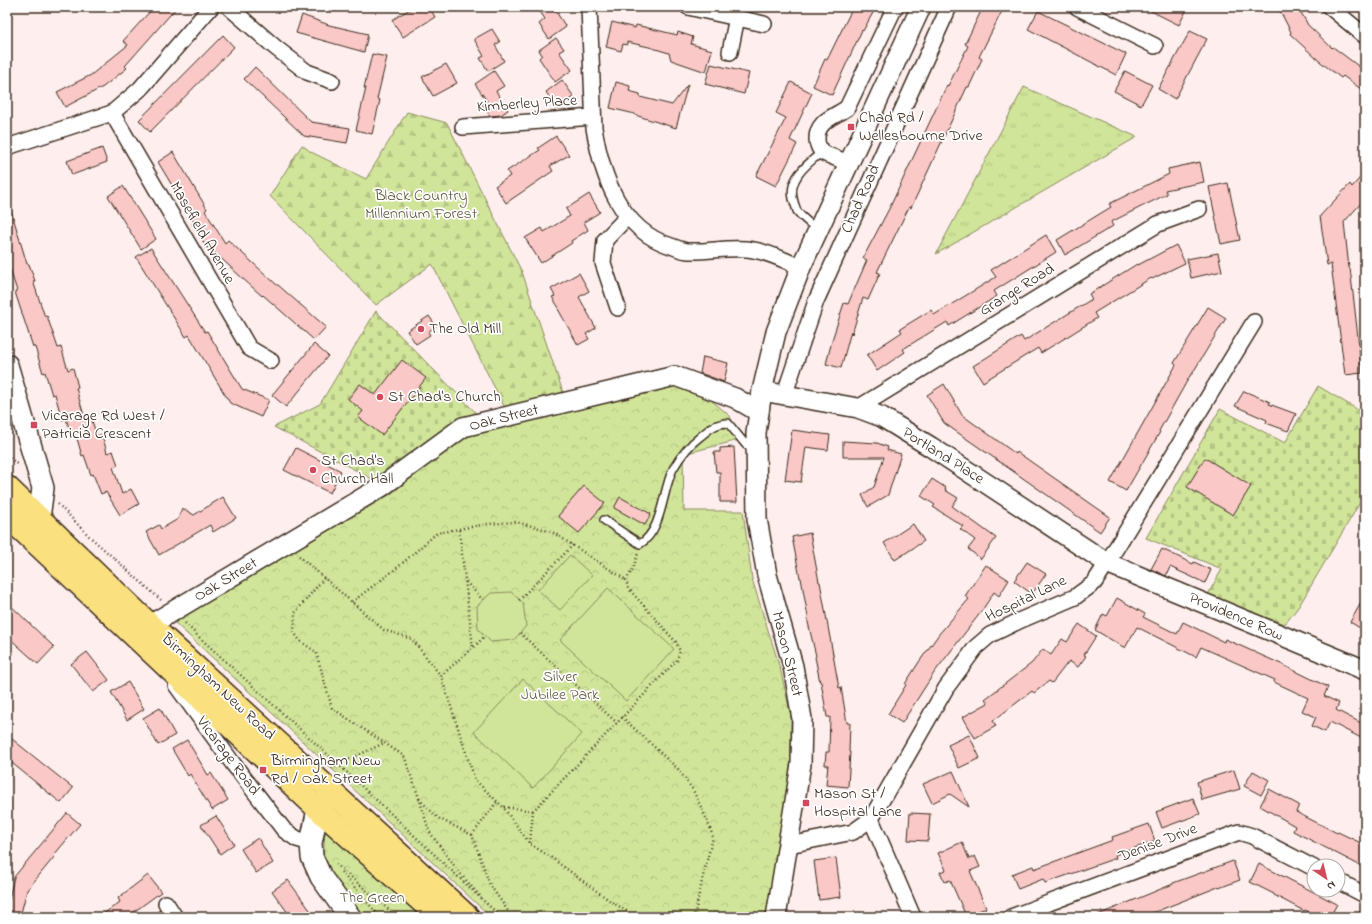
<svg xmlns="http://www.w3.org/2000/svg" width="1372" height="924" font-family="'Indie Flower',sans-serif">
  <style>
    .grass { fill: url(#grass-tufts); stroke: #86885c }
    .forest { fill: url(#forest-firs); stroke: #86885c }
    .cemetery { fill: url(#cemetery-stones); stroke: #86885c }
    .park { fill: url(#park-crowns); stroke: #86885c }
    .garden { fill: #d1e59a; stroke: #86885c }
    .building { fill: #fac9c7; stroke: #3b2a1e }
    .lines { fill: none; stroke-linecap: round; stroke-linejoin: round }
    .service-casing { stroke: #3b2a1e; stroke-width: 10 }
    .minor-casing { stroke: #3b2a1e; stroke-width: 18 }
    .tertiary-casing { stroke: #3b2a1e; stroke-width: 22 }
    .secondary-casing { stroke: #3b2a1e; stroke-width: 24 }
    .trunk-casing { stroke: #3b2a1e; stroke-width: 25 }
    .path { stroke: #3b2a1e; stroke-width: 2.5; stroke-dasharray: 1 3; stroke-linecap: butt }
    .service { stroke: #fff; stroke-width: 7 }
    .minor { stroke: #fff; stroke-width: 15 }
    .tertiary { stroke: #fff; stroke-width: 19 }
    .secondary { stroke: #fff; stroke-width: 21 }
    .trunk { stroke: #fbe080; stroke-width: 22 }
    .poi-dot { fill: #d1495b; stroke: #fff; stroke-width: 1.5 }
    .labels { text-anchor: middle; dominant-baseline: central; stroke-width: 3.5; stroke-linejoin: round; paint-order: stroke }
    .street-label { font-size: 16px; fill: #3b2a1e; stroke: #fff }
    .poi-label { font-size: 16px; fill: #3b2a1e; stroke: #fff; text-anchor: start }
    .park-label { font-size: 16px; fill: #60593d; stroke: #fff }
  </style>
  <defs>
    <pattern id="grass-tufts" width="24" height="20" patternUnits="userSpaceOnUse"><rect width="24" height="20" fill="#d1e59a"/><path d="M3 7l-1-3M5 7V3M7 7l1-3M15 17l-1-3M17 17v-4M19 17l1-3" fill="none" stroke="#b4c584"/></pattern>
    <pattern id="forest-firs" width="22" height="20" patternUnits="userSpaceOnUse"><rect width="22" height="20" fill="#d1e59a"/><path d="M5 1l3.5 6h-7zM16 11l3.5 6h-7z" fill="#b4c584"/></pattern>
    <pattern id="cemetery-stones" width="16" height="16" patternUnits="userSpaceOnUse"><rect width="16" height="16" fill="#d1e59a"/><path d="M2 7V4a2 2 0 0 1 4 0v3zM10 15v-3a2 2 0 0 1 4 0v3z" fill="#b4c584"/></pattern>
    <pattern id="park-crowns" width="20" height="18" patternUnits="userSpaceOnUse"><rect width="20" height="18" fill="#d1e59a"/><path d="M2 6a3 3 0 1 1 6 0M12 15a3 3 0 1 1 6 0" fill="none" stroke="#b4c584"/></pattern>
  </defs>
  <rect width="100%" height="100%" fill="#feefee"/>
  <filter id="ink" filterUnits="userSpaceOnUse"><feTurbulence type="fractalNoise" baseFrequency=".025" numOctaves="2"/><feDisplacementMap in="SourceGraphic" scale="8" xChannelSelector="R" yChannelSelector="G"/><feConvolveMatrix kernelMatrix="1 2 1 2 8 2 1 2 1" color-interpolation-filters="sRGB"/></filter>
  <g filter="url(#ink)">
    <path class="grass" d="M1024 87 1137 137 936 254Z"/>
    <path class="forest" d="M407 112 447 123 522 272 564 395 506 410 432 264 376 305 270 196 302 145 311 152 366 179Z"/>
    <g class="cemetery">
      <path d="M376 311 480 417 376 481 274 427 320 404Z"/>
      <path d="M1318 386 1365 414V494L1299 606 1285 624 1206 598 1222 569 1146 538 1220 409 1285 443Z"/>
    </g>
    <g class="park">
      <path d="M672 385 711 400 730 416 739 440 683 454 684 511H743L752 579 780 668 791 716V760L782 838 768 917H491L172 620 391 494 462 437Z"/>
      <path d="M325 831 421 917H361L323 863Z"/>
    </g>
    <g class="garden">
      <path d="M570 555 592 575 560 610 538 590Z"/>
      <path d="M608 588 674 649 626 701 560 640Z"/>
      <path d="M511 592 523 603 526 626 514 640 491 642 478 629 477 606 491 593Z"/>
      <path d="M523 679 582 734 533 788 474 732Z"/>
    </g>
    <g class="building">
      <path d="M154 7H177L125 66 127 68 103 87 65 107 57 92 91 75 128 45 123 41Z"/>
      <path d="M413 7H429L435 17 403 37 392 20Z"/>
      <path d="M537 7H553L566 27 549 39 539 24 545 19Z"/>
      <path d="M853 7H876L863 31 862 30 832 95 813 86 825 59 827 60Z"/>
      <path d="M983 7H1004L979 57 982 59 969 87H967L911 208 909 207 877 272 880 273 868 300 863 298 852 334 851 331 841 368 826 364 833 337 844 303 848 304 867 260 863 258 890 207 947 85 948 86 968 46 965 44Z"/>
      <path d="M1143 7H1188L1179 25Z"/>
      <path d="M1278 7H1298L1308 25 1332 48 1333 47 1365 71V92L1343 76 1341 78 1318 60 1290 34 1291 32Z"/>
      <path d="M1038 11 1126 54 1116 75 1028 29Z"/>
      <path d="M302 15 329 25 368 34 364 52 296 33Z"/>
      <path d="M612 22 635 28 636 25 677 35 678 32 693 37 691 44 712 50 706 72 671 60 669 53 649 47 627 42V45L623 44 621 51 606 47Z"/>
      <path d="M492 29 500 42 495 45 504 61 488 71 480 58 484 56 474 39Z"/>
      <path d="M1190 31 1207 39 1175 99 1158 89Z"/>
      <path d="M223 35 234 47 150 132 139 120Z"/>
      <path d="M556 38 564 49 559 52 572 70 555 82 539 58 542 55 539 50Z"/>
      <path d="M372 54 387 57 377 99 380 100 372 134 356 130 366 88H364Z"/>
      <path d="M446 64 457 83 433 96 422 77Z"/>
      <path d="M711 64 749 73 744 94 705 84Z"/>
      <path d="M255 67 311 122 350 128 347 143 304 136 244 79Z"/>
      <path d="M494 71 504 86 496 91 508 110 501 115 490 116 482 104 487 101 475 84Z"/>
      <path d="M1125 71 1152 85 1141 105 1114 91Z"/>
      <path d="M562 80 574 97 557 109 546 92Z"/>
      <path d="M616 82 630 86 629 91 640 94V97L672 105 688 84 676 128 635 115V114L610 108Z"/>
      <path d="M791 82 812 93 790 140 797 144 776 186 756 176 786 118 776 113Z"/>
      <path d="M556 136 569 155 550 166 553 171 506 203 495 186 510 176 507 171 540 150 538 148Z"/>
      <path d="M102 148 107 162 72 175 67 161Z"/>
      <path d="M173 152 207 209 205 211 225 243 228 240 277 285H278L326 327 314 340 263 295 262 296 241 277 209 247 207 248 192 224 194 222 158 162Z"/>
      <path d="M1200 162 1204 182 1165 190 1167 194 1111 222 1113 226 1065 255 1057 240 1111 207 1109 204 1169 174 1168 169Z"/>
      <path d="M1365 172V199L1344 222 1349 268H1350L1354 302 1362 373 1345 375 1331 264 1327 265 1320 216 1350 184 1352 187Z"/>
      <path d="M1228 183 1240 240 1221 244 1209 187Z"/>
      <path d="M123 186 156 239 141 249 108 196Z"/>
      <path d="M589 194 600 212 584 222 588 230 571 241 572 243 541 263 525 238 542 228 544 232 570 216 566 209Z"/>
      <path d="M10 207 27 264H29L35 281H33L45 317 47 316 58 348 61 347 68 370 73 368 78 387 76 388 85 419 91 418 97 436 102 434 107 453 113 451 118 465 113 467 122 494 131 489 139 504 120 515 106 492 101 494 93 474 91 475 84 455 82 456 76 435 72 436 66 419 62 420 55 394 52 395 45 372 43 373 35 347H33L15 292 17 291 7 260V208Z"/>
      <path d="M1046 235 1056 252 994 291 997 296 949 326 947 322 903 349 905 352 877 371 867 355 902 332 900 329 931 310 934 315 996 277 991 270Z"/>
      <path d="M1176 245 1185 263 1152 279 1151 278 1094 313 1097 318 1041 353 1038 348 983 382 973 366 1021 336 1024 341 1092 299 1089 294 1137 264 1138 265Z"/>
      <path d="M151 248 205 332 207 331 242 389 269 400 261 417 230 403 189 335 186 337 136 257Z"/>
      <path d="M1218 253 1222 271 1191 278 1187 259Z"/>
      <path d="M579 273 589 291 579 297 596 328 586 334 589 339 578 345 558 309 559 308 552 297 555 296 551 289Z"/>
      <path d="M1208 307 1226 318 1192 374H1191L1159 431 1160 432 1126 491 1110 482 1176 365 1174 363Z"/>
      <path d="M429 316 436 326 428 332 430 335 416 344 407 331Z"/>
      <path d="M314 344 328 356 286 407 272 395Z"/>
      <path d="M703 357 728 363 724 382 700 373Z"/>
      <path d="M402 360 426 378 382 435 358 417 363 411 348 399 360 384 375 395Z"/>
      <path d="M944 384 962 415 1016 454 1017 452 1110 517 1100 532 944 423 927 395Z"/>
      <path d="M1244 391 1270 402 1269 404 1296 414 1288 431 1266 423 1267 420 1235 406Z"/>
      <path d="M792 430 830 435 828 450 806 447 801 482 785 480Z"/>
      <path d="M843 441 877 443 888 447 887 450 901 454 888 495 868 507 862 495 874 487 884 457H843Z"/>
      <path d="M734 447 737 502H720V472H716L714 452H720V448Z"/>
      <path d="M296 448 341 471 330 493 284 470Z"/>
      <path d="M1205 458 1251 486 1233 515 1187 487Z"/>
      <path d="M932 479 946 488 945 490 958 498 952 506 996 538 981 559 968 549 975 540 960 529 963 526 933 507 935 505 921 496Z"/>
      <path d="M584 486 605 503 579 533 558 516Z"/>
      <path d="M223 497 236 518 213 532 210 525 159 555 146 532 159 525 161 529 178 519 182 508 194 515Z"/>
      <path d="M620 497 651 514 645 525 614 508Z"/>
      <path d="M913 524 924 541 895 560 884 543Z"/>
      <path d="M810 533 819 582H820L839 688 841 687 847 723H850L849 752H850L848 787 826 785 828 765H825L826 752H829L830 717H827L821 682H820L815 657 816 656 807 618 808 617 801 578H800L792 537Z"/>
      <path d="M1162 549 1193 564 1194 562 1211 570 1205 583 1170 567 1166 576 1151 569Z"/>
      <path d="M1027 562 1046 574 1032 594 1014 581Z"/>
      <path d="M986 565 1009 580 999 596 994 592 981 612 934 673 902 723 888 714 906 685 905 684 919 662 939 634 969 599 965 596Z"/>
      <path d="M1365 596V631L1350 622Z"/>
      <path d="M1117 598 1145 614 1143 617 1177 634 1183 622 1224 642 1225 639 1281 664 1328 687 1324 696 1339 703 1336 710 1365 725V740L1330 722 1325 732 1312 726 1316 717 1302 711 1308 698 1274 682 1275 680 1201 647 1196 657 1137 627 1125 648 1095 630 1103 614 1107 616Z"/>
      <path d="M7 602 54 647 38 664 7 636Z"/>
      <path d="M1079 624 1096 636 1084 655 1086 656 1078 667 1069 661 1052 683 1049 681 1034 693 1032 691 993 721 996 726 975 738 963 717 988 703 985 699 1032 663 1043 649 1051 655 1062 639 1067 642Z"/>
      <path d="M87 652 109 680 93 692 71 664Z"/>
      <path d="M128 682 144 709 127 720 111 692Z"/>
      <path d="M160 708 175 735 158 745 143 718Z"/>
      <path d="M7 735 73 788 61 803 7 759Z"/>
      <path d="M969 735 980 758 959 768 948 745Z"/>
      <path d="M187 740 208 775 211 773 228 800 212 810 190 774 188 776 172 749Z"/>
      <path d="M1234 770 1240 789 1202 800 1197 782Z"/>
      <path d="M953 771 969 807 950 794 932 803 923 784Z"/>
      <path d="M1253 771 1269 780 1261 795 1244 786Z"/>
      <path d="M1269 789 1299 805 1296 812 1337 833 1338 832 1365 845V858L1361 866 1293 831 1295 826 1260 806Z"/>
      <path d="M1193 798 1200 814 1162 828 1156 812Z"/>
      <path d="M67 813 80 824 54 855 55 856 27 890 20 917 7 914V907L14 877Z"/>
      <path d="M910 813 930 814 928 841 908 840Z"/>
      <path d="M216 816 234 844 220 854 201 825Z"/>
      <path d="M1149 824 1155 841 1115 855 1116 858 1045 883 1043 879 1018 889 1012 874 1033 866 1034 869 1113 840 1112 837Z"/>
      <path d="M258 838 273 863 256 873 241 849Z"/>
      <path d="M962 842 969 859 975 856 980 867 970 871 986 908 966 916 950 880 945 882 940 872 946 870 938 853Z"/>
      <path d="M836 858 841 897 819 900 814 861Z"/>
      <path d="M1233 861 1240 880 1219 888 1218 887 1142 917H1093L1173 884V883Z"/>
      <path d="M1259 864 1337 904 1330 917H1320L1305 910 1304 911 1274 895V894L1250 882Z"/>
      <path d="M148 875 161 892 127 917H99L120 902 118 898Z"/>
      <path d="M288 880 315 917H291L272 891Z"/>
    </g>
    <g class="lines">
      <g class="service-casing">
        <g id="service">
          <path d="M817 230C811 224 802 218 797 211 796 208 795 205 794 202 786 180 807 164 822 152"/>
          <path d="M604 520 640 544C663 530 662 491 673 469 680 457 690 444 701 436 709 429 716 423 728 423L746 445 756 446"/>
          <path d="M158 917 170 909"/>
        </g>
      </g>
      <g class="minor-casing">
        <g id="minor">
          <path d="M229 7 276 48 307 72 332 81"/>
          <path d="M589 7 594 128C602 176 620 230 671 246 677 248 683 251 689 251 710 252 732 246 753 250 769 252 785 261 801 267"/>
          <path d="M688 7 764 24"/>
          <path d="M1077 7 1155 46"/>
          <path d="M1330 7 1365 36"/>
          <path d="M730 52 737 17"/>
          <path d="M112 113 249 348 271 361"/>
          <path d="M463 127 593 117"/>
          <path d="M7 147 112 113 140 89 211 7"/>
          <path d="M849 163C842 160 828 156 822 152 820 150 817 144 817 140 816 121 834 117 847 108L895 7"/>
          <path d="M618 308 603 263 605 240 628 216"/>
          <path d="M784 396 816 301 949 7"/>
          <path d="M858 408 1158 224 1199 209"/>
          <path d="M176 685 234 765 284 830 297 839 311 843"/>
          <path d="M789 845 853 832 871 819"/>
          <path d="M1338 881 1365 895"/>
          <path d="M166 903 175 917"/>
          <path d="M913 917 871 819 946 688 976 647 990 635 1021 620 1075 597 1094 583 1107 563 1254 322"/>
          <path d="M1011 917 1239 832 1252 836 1314 868"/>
        </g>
      </g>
      <g class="tertiary-casing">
        <g id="tertiary">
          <path d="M762 391 858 408 882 417 931 447 1107 563 1365 670"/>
          <path d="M150 625 381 487 463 427 675 376 735 398 759 412"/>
          <path d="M776 917 801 764 802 719 793 666 767 575 757 519 756 433 762 391 776 332 801 267 921 7"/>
        </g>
      </g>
      <g class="secondary-casing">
        <g id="secondary">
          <path d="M7 365 43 488 39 518 32 531"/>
          <path d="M328 798 318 809 311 843 312 857 321 877 350 917"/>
        </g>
      </g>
      <g class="trunk-casing">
        <g id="trunk">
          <path d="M7 487 150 625 468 917"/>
          <path d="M7 516 318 809 439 917"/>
        </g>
      </g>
      <g class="path">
        <path d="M7 455 17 464"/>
        <path d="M58 504 89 536 161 600"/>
        <path d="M299 556 384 630 412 639 441 676 475 780 503 807 530 844 549 856 613 903 627 911 632 917"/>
        <path d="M324 578 295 613 294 632 300 641 316 652 332 708 404 756 419 798 429 831 458 871 480 896"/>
        <path d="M466 582 483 600"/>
        <path d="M519 600 573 545"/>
        <path d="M352 602 398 567 437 533 487 524 516 522 536 527 554 533 626 580"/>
        <path d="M185 623 199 637 338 764 501 917"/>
        <path d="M520 633 617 723"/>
        <path d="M474 647 485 636"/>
        <path d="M441 676 473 647 459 529"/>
        <path d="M622 717 678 769 693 790 707 820 713 837 704 872 694 917"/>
        <path d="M331 768 384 743"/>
        <path d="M419 799 438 818 472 835 490 885 508 911 509 917"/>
        <path d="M504 807 533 811"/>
        <path d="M472 835 497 802"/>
        <path d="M530 843 533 811 677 660 680 651 676 642 628 588 626 580 633 569 638 553"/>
        <path d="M336 864 397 917"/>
        <path d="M341 872 380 917"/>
        <path d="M1353 917 1365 910"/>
      </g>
      <use href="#service" class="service"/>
      <use href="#minor" class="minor"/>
      <use href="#tertiary" class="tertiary"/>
      <use href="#secondary" class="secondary"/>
      <use href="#trunk" class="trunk"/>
    </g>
  </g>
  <g class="poi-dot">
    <rect x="847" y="123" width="8" height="8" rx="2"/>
    <circle cx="421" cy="329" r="4"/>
    <circle cx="380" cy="397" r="4"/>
    <rect x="30" y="421" width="8" height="8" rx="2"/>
    <circle cx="313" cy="470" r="4"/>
    <rect x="259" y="766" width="8" height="8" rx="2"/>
    <rect x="802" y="799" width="8" height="8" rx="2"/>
  </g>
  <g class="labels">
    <g class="street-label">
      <text transform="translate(527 104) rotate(-4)">Kimberley Place</text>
      <text transform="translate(861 199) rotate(-66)">Chad Road</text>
      <text transform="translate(202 233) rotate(60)">Masefield Avenue</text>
      <text transform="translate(1017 290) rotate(-32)">Grange Road</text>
      <text transform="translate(504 418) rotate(-14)">Oak Street</text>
      <text transform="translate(943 456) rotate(32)">Portland Place</text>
      <text transform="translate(226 580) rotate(-31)">Oak Street</text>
      <text transform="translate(1026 599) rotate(-26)">Hospital Lane</text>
      <text transform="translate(1236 617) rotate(23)">Providence Row</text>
      <text transform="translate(787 654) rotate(76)">Mason Street</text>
      <text transform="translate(218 687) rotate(43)">Birmingham New Road</text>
      <text transform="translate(228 756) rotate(53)">Vicarage Road</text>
      <text transform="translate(1158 843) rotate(-21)">Denise Drive</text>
    </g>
    <g class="poi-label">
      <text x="859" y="118">Chad Rd /<tspan x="859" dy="18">Wellesbourne Drive</tspan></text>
      <text x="429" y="329">The Old Mill</text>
      <text x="388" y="397">St Chad's Church</text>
      <text x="42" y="416">Vicarage Rd West /<tspan x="42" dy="18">Patricia Crescent</tspan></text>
      <text x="321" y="461">St Chad's<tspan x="321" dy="18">Church Hall</tspan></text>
      <text x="271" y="761">Birmingham New<tspan x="271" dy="18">Rd / Oak Street</tspan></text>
      <text x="814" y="794">Mason St /<tspan x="814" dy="18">Hospital Lane</tspan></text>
    </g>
    <g class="park-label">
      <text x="421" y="196">Black Country<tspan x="421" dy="18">Millennium Forest</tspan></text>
      <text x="560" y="677">Silver<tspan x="560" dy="18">Jubilee Park</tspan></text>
      <text x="372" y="898">The Green</text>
    </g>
  </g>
  <rect width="1372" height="924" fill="none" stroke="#fff" stroke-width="24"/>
  <rect x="12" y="12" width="1348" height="900" fill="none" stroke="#3b2a1e" stroke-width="1.5" filter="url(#ink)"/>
  <g transform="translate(1326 878) rotate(145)"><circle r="19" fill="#ffffff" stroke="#b1aaa5"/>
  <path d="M0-3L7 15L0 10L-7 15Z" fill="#d1495b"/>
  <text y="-6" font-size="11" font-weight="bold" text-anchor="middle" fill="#3b2a1e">N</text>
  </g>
</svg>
